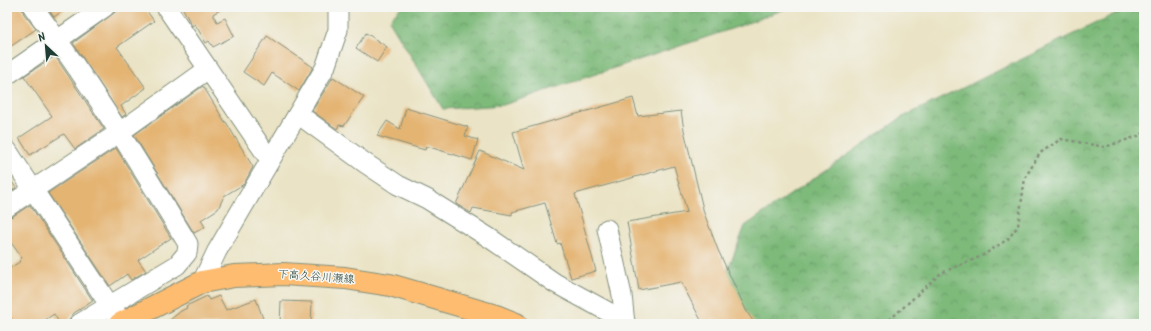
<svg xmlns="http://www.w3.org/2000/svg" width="1151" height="331" font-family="Kalam,'Klee One',sans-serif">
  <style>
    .forest { fill: url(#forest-crowns); stroke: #4e7c57 }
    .building { fill: #e4b472 }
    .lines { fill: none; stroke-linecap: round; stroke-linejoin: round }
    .minor-casing { stroke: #84907c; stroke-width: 21 }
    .major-casing { stroke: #84907c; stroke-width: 24 }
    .path { stroke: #84907c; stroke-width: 2.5; stroke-dasharray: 3 3; stroke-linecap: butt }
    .minor { stroke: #fff; stroke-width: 19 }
    .major { stroke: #febc70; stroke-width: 22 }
    .labels { text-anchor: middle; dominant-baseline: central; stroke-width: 3; stroke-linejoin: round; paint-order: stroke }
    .street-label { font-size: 11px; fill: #1f3d34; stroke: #f6f6f2 }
  </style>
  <defs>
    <pattern id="forest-crowns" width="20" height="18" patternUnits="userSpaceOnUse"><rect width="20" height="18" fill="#7eba7a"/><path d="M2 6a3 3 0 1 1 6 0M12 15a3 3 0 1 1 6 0" fill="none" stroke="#679865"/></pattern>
  </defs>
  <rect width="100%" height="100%" fill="#f6f6f2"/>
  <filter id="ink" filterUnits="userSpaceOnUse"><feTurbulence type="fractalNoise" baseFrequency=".025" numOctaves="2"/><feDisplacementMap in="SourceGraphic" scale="8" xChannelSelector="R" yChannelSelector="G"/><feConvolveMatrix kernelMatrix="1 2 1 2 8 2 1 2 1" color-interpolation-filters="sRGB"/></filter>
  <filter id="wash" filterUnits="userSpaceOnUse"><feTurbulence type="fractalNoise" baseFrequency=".012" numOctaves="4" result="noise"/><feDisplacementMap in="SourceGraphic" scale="16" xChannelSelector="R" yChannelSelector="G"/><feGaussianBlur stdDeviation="0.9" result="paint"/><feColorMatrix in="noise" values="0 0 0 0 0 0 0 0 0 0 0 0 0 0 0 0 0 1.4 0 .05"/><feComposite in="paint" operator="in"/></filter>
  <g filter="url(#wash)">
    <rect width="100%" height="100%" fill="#eae3c5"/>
    <g class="forest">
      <path d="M401 7H790L737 27 503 105 443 109 389 20Z"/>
      <path d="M1129 7H1144V324H707L745 226 901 118Z"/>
    </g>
    <g id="blocks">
      <g class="building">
        <path d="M13 7H22L24 14 36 29 7 49V11Z"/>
        <path d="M47 7H68L54 17Z"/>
        <path d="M122 7H144L154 21 117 47 146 88 121 106 126 114 122 117 73 43Z"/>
        <path d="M182 7H225L213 14 217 22 225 18 234 36 213 47 209 41 206 43 195 24 192 26Z"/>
        <path d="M366 33 387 47 377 62 356 48Z"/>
        <path d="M267 36 313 67 299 91 272 73 264 86 243 72Z"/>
        <path d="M55 56 104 129 75 149 64 134 30 155 19 138 52 116 24 76Z"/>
        <path d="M333 77 364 97 344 126 339 125 337 129 312 111Z"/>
        <path d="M203 86 225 122H226L253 167 244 184 224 196 218 209 201 220 205 227 194 233 134 135Z"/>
        <path d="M633 98 638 116 681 111 684 130 704 213 718 250 747 312 755 324H703L681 282 639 290 627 222 687 212 674 166 575 194 596 271 571 278 560 243 557 244 545 203 512 212V215L473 208 471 213 456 204 480 151 524 170 513 132Z"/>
        <path d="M406 108 468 127 465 136 478 140 472 160 426 146 425 150 377 136 387 121 400 129Z"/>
        <path d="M116 148 171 238 138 260 146 271 131 280 127 274 110 286 48 193Z"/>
        <path d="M7 174 16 188 7 194Z"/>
        <path d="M30 205 93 301 74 313 70 318 68 324H60L54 314 39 324H15L7 312V270L21 261 20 260 22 258 7 237V218L13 216Z"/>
        <path d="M207 296 209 300 219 296 226 310 256 299 265 324H165L181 311 187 308 186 306Z"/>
        <path d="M281 301 312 302 311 324H280Z"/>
      </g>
    </g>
  </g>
  <g filter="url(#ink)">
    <use href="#blocks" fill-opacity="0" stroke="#84907c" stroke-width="1"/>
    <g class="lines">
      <g class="minor-casing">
        <g id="minor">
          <path d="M33 7C90 82 139 163 188 244L187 253 177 265 79 324"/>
          <path d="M166 7 270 160"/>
          <path d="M7 75 105 7"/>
          <path d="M298 114 365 163 398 185 427 199 488 237 555 283 625 321"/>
          <path d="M7 150 110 306 118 316"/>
          <path d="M7 207 120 132 208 69"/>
          <path d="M607 229 622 295 625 324"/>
          <path d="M202 282 217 251 258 181 325 68 338 30V7"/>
        </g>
      </g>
      <g class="major-casing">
        <path id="major" d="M120 324 202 282 234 276 283 274 345 278 390 285 496 316 516 324"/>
      </g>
      <path class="path" d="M885 324 941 273 982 256 1008 239 1018 226 1025 178 1040 153 1061 139 1105 147 1138 136 1144 133"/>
      <use href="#minor" class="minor"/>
      <use href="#major" class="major"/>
    </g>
  </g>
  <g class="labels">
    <g class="street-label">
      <text transform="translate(316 277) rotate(4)">下高久谷川瀬線</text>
    </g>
  </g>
  <rect width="1151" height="331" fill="none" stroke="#f6f6f2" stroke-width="24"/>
  <g transform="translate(46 46) rotate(334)" stroke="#f6f6f2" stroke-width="3" paint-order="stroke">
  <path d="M0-3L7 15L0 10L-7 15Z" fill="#1f3d34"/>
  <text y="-6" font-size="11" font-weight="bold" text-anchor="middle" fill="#1f3d34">N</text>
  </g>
</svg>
